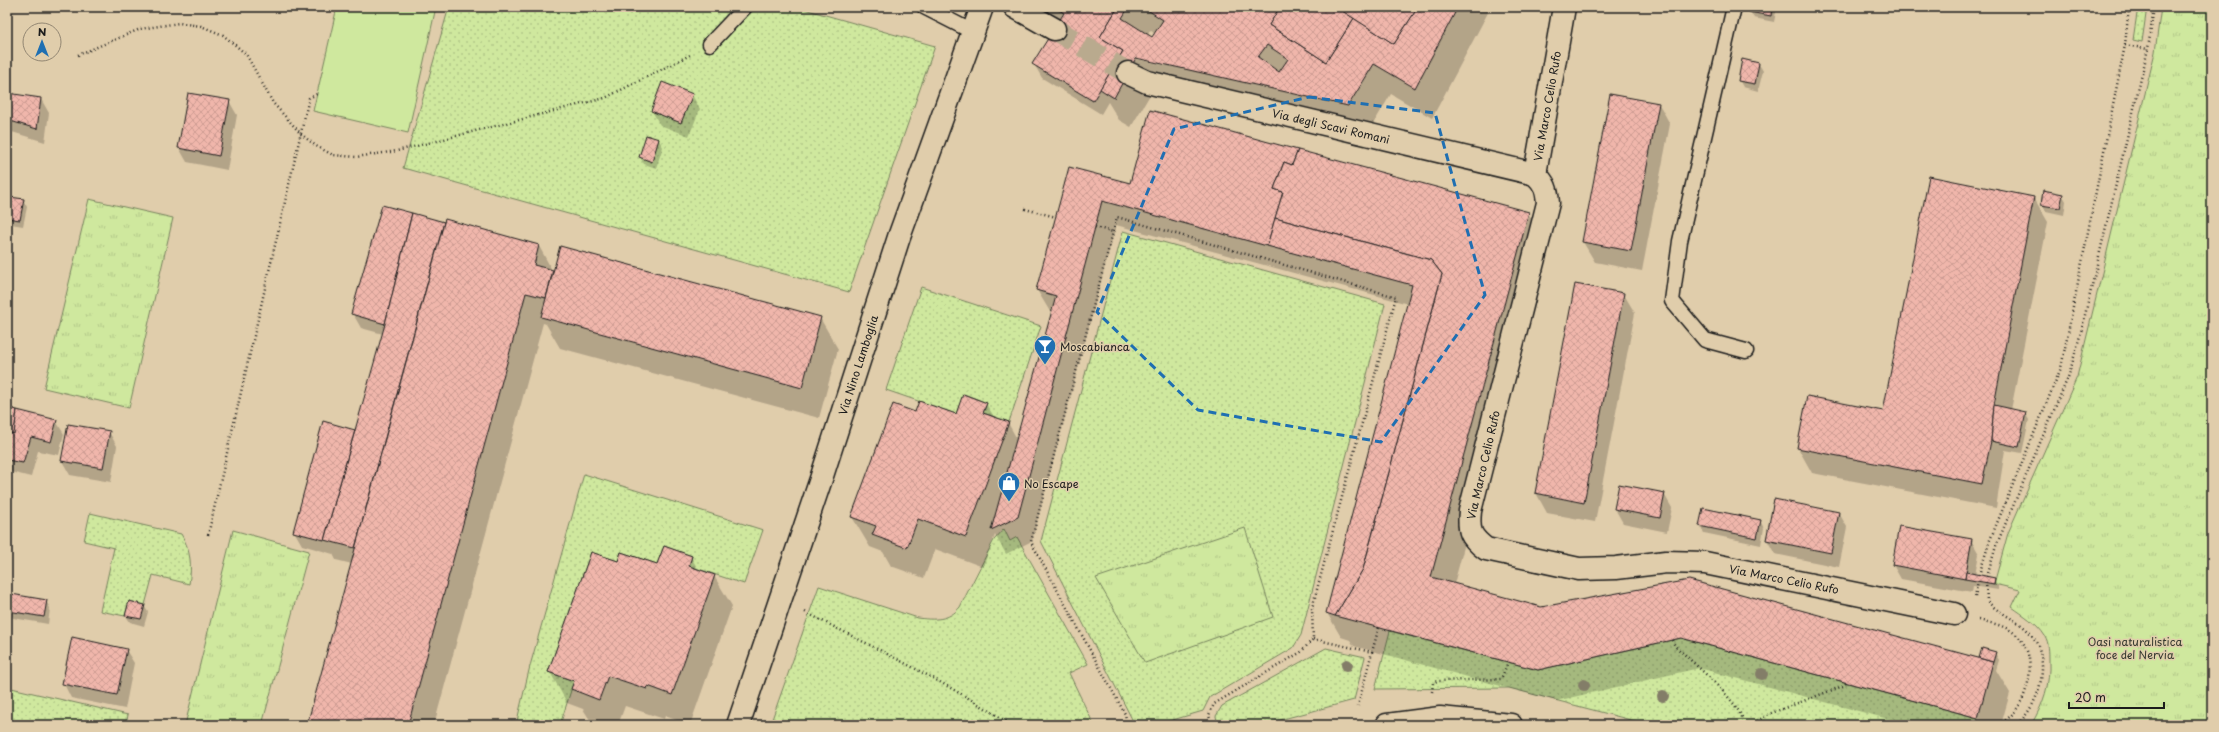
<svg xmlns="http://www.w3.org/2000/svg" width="2219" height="732" font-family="'Playpen Sans',sans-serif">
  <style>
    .grass { fill: url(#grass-dots); stroke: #76825d }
    .park { fill: url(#park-tufts); stroke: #76825d }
    .pitch { fill: #cfe89e; stroke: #76825d }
    .shadow { fill: #0003; fill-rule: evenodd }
    .building { fill: url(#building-cross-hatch); stroke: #1c1c1c; fill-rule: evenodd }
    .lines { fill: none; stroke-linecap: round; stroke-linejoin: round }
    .street-tunnel { stroke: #b9aa8e; stroke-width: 22; stroke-dasharray: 22 11; stroke-linecap: butt }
    .lane-casing { stroke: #1c1c1c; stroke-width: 17 }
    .street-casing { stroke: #1c1c1c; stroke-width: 25 }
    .path { stroke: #1c1c1c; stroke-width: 2.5; stroke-dasharray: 1 3; stroke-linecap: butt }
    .lane { stroke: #e0cdab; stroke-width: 14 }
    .street { stroke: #e0cdab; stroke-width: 22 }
    .tree { fill: #837d67 }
    .marked { fill: none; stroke: #1f6fb2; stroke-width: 3; stroke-dasharray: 8 5; stroke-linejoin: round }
    .labels { text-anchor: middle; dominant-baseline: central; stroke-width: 3; stroke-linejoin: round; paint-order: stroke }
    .street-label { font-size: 11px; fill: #1c1c1c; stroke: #e0cdab }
    .poi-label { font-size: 11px; fill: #1c1c1c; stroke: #e0cdab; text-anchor: start }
    .park-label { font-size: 11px; fill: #373b30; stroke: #e0cdab }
  </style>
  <defs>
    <pattern id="grass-dots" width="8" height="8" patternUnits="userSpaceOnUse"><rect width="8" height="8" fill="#cfe89e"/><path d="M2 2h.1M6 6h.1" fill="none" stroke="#b1c688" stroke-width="1.8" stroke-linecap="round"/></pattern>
    <pattern id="park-tufts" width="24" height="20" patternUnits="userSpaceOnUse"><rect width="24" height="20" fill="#cfe89e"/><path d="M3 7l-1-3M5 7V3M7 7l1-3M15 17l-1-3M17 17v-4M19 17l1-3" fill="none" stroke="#b1c688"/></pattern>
    <pattern id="building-cross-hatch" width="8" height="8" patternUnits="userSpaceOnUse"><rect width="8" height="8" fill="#f0b6ab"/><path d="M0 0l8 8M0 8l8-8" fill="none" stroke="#cd9c93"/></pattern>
  </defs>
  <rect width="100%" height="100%" fill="#e0cdab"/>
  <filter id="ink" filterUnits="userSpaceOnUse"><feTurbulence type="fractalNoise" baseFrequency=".025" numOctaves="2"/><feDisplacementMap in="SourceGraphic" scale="8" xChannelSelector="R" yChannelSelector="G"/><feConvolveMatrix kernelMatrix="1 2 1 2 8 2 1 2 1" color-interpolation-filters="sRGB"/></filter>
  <g filter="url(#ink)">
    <g class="grass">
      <path d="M449 7H651L674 11 676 7H797L935 46 849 292 403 168Z"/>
      <path d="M2138 7H2147L2142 42 2133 40Z"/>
      <path d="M1123 231 1385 304 1301 635 1293 648 1210 697 1203 711 1156 725H1135L1041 541Z"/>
      <path d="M921 287 1041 326 1009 422 983 413 987 403 964 394 956 414 886 390Z"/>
      <path d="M584 474 763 530 744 584 689 566 692 556 664 546 657 564 621 552 618 561 591 552 548 672 574 681 560 725H516L530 666Z"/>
      <path d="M90 513 181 534C191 550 192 566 189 584L153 575 145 605 129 601 125 616 100 611 114 548 84 541Z"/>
      <path d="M1004 529 1010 541 1017 537 1088 664 1069 673 1094 725H770L819 586 918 618C934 620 949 621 960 607L994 540Z"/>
      <path d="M1390 631 1538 670 1681 638 1978 718 1973 725H1650L1509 688 1375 689Z"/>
      <path d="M1326 648 1365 657 1354 700 1261 725H1218L1216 716 1222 706Z"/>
      <path d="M7 687 128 715 126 725H7Z"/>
    </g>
    <g class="park">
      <path d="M2161 7H2212V725H2031C2044 703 2050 685 2049 660 2049 652 2049 643 2045 636 2037 623 2023 615 2012 607L2020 590 1994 584 2008 533 2077 377 2155 52Z"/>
      <path d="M89 199 173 218 129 408 44 388Z"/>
      <path d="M1245 528 1273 617 1145 663 1096 578Z"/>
      <path d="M233 530 309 551 262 725H185Z"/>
    </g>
    <path class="pitch" d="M337 7H436L408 133 313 111Z"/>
    <g class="shadow">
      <path d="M1047 7H1491L1432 118 1391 94 1366 136 1154 88 1131 127 1119 120 1108 102 1101 114 1042 78 1034 64 1061 19 1051 13ZM1150 30 1155 34 1152 38 1148 35ZM1132 56 1165 63 1168 66 1131 58Z"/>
      <path d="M1751 7H1777L1774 22 1754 18 1750 12Z"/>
      <path d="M1743 61 1759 64 1763 71 1758 91 1743 87 1739 80Z"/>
      <path d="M189 94 229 101 237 115 227 170 187 162 179 148Z"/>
      <path d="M7 95 41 99 49 113 45 142 12 132 11 139H7Z"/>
      <path d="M692 95 700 109 689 136 660 125 652 111Z"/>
      <path d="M1659 104 1670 124 1642 271 1595 262 1583 242Z"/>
      <path d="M646 136 659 140 663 147 656 168 644 164 640 157Z"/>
      <path d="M1070 168 1131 184 1528 213 1546 243 1454 584 1541 608 1980 659 1983 649 1995 653 1999 660 1996 670 2010 693 2001 725H1910L1699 668 1556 701 1354 646 1350 640 1341 637 1327 613 1408 304 1116 225 1032 541 1006 554 995 535 983 567 935 549 924 578 891 566 883 552 870 547 852 517 915 413 957 416 986 404 995 418 1008 423 1017 439 1052 315 1037 290Z"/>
      <path d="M2062 194 2066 201 2064 215 2046 211 2042 204Z"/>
      <path d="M11 198 23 200 27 207 23 226 11 224 7 217Z"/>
      <path d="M2034 198 2048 222 2011 410 2025 413 2029 420 2022 453 2005 450 1996 508 1812 473 1798 448 1807 398 1884 412Z"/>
      <path d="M383 206 539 246 553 272 820 318 838 349 819 418 560 348 546 324 543 323 434 725H308L352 564 336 560 333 554 302 545 294 531 323 423 355 431 383 334 361 328 353 314Z"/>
      <path d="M1576 285 1623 293 1635 313 1595 522 1547 513 1536 493Z"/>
      <path d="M7 408 56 421 64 434 59 455 38 451 31 477 7 471Z"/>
      <path d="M109 432 117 446 111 482 70 475 62 461Z"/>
      <path d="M1664 494 1672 508 1667 532 1623 523 1615 509Z"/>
      <path d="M1839 513 1847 527 1839 567 1775 554 1767 540Z"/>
      <path d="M1760 521 1764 528 1761 545 1704 533 1700 526Z"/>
      <path d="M1900 527 1971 540 1979 554 1975 575 1994 579 1998 586V590L1973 586 1972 592 1901 579 1893 565Z"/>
      <path d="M691 557 699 571 714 576 732 606 690 725 665 716 664 719 625 706 618 725H604L590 720 583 709 567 703 550 672 618 562 658 566Z"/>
      <path d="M46 601 50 608 48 624 13 618 9 611Z"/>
      <path d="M144 606 148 612 144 626 130 622 126 616Z"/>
      <path d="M126 650 134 663 125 709 71 698 64 684Z"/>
      <path d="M634 721 644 725H633Z"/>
    </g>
    <g class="building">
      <path d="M1054 7H1118L1100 37 1123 51 1093 101 1032 64 1064 13Z"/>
      <path d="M1118 7H1129L1122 18 1152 37 1163 20 1143 7H1280L1269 25 1326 62 1354 18 1394 44 1418 7H1458L1415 88 1374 64 1348 106 1136 58 1114 98 1100 89 1123 51 1100 37ZM1267 45 1288 59 1279 72 1258 57Z"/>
      <path d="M1280 7H1336L1354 18 1326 62 1269 25Z"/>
      <path d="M1336 7H1418L1394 44Z"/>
      <path d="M1750 7H1772L1771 16 1749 12Z"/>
      <path d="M1742 59 1759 63 1755 84 1738 81Z"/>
      <path d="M662 82 693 94 681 123 651 111Z"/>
      <path d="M7 93 41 98 37 129 7 120Z"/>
      <path d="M188 93 230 100 219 156 178 148Z"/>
      <path d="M1610 94 1659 103 1631 251 1582 242Z"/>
      <path d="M1150 110 1298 150 1292 165 1284 162 1274 189 1283 192 1267 246 1102 201 1018 517 991 530 1056 296 1036 290 1069 167 1130 183Z"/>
      <path d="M646 135 659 139 652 162 639 157Z"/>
      <path d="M1298 150 1529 212 1431 577 1541 607 1689 580 1993 662 1978 718 1681 638 1538 670 1335 616 1363 569 1442 274 1431 260 1275 218 1283 192 1274 189 1284 162 1292 165Z"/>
      <path d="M1929 176 2034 197 1994 405 1991 441 1982 484 1797 448 1807 396 1883 411Z"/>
      <path d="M2043 190 2063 194 2060 208 2041 205Z"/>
      <path d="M10 197 24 199 20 220 7 218Z"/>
      <path d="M382 205 412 213 385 324 351 314Z"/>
      <path d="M412 213 444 222 355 548 324 540 385 324Z"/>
      <path d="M1275 218 1431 260 1442 274 1363 569 1335 616 1326 613 1412 285 1267 246Z"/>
      <path d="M445 219 539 245 534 265 553 270 546 298 526 293 408 725H307Z"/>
      <path d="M560 246 821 317 802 388 541 317Z"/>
      <path d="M1575 284 1624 293 1584 503 1535 493Z"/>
      <path d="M963 394 987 403 983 413 1009 422 966 537 918 519 907 548 872 535 876 526 851 517 893 404 915 412 919 401 956 414Z"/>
      <path d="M1994 405 2026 412 2019 447 1991 441Z"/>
      <path d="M7 407 17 410 14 434 7 432Z"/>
      <path d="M17 410 57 420 51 442 31 437 23 463 7 460V432L14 434Z"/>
      <path d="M323 421 355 430 324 540 293 532Z"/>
      <path d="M68 424 110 431 103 468 61 461Z"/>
      <path d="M1619 484 1665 493 1660 518 1614 509Z"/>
      <path d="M1774 499 1839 512 1831 553 1766 540Z"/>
      <path d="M1703 508 1761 520 1757 538 1699 526Z"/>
      <path d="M1899 526 1972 539 1965 579 1892 565Z"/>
      <path d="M664 546 692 556 689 566 715 575 672 695 648 686 647 689 608 676 599 700 571 689 574 681 548 672 591 552 618 561 621 552 657 564Z"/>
      <path d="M1966 572 1995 578 1994 584 1965 579Z"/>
      <path d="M11 594 47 600 44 617 8 611Z"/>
      <path d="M129 601 145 605 141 619 125 616Z"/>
      <path d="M72 637 127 649 117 695 62 684Z"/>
      <path d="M1982 648 1996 652 1993 662 1979 658Z"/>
    </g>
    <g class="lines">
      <path class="street-tunnel" d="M1054 29 1128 73"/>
      <g class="lane-casing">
        <g id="lane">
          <path d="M924 7 973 32"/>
          <path d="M1734 7 1680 241 1672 301 1705 340 1746 351"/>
          <path d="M710 44 745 7"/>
        </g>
      </g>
      <g class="street-casing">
        <g id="street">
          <path d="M1015 7 1054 29"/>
          <path d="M1128 73 1147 82 1535 174C1545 183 1547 190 1548 203L1470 511C1468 531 1470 537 1486 549L1579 569 1616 568 1666 562 1705 563 1954 614"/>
          <path d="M1535 174 1564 7"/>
          <path d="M738 725 821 479 899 237 982 7"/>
          <path d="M1387 725 1440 718 1511 725"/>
        </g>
      </g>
      <g class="path">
        <path d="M2125 45 2148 49"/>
        <path d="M78 55 140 29 179 23 201 26 223 35 246 54 273 103 301 134 316 146 333 155 356 157 397 151 605 98 690 55"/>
        <path d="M1025 209 1056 217"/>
        <path d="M1095 227 1113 232"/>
        <path d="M208 535 309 98 317 94"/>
        <path d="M1979 575 1990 540 2061 368 2125 45 2129 7"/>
        <path d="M1987 577 1996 546 2069 375 2081 332 2148 49 2154 7"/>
        <path d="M1986 582 1987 601C1999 614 2017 619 2029 632 2053 657 2041 705 2016 725"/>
        <path d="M1975 597 1978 581"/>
        <path d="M805 612C875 648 946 682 1012 725"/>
        <path d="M1979 620C1991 623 2004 625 2014 633 2038 651 2031 689 2016 710 2012 716 2005 720 2000 725"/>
        <path d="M1313 639 1372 652 1358 706"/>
        <path d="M1672 640 1675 646C1691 661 1744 705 1744 725"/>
        <path d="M1372 652 1379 627"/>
        <path d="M1432 692 1433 683 1437 681 1501 679 1508 662"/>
        <path d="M1127 725 1125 714 1031 542 1117 217 1396 297 1312 608 1313 639 1301 652 1214 704 1209 715 1211 725"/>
        <path d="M1750 725 1769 714 1843 686 1846 683"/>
      </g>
      <use href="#lane" class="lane"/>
      <use href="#street" class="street"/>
    </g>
    <g class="tree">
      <circle cx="1347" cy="665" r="6"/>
      <circle cx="1762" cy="674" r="6"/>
      <circle cx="1584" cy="685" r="6"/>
      <circle cx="1663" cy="696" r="6"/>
    </g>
  </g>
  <path class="marked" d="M1309 97 1435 113 1485 295 1381 442 1198 410 1097 312 1174 129Z"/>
  <defs>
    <g id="bar-pin" transform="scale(1.15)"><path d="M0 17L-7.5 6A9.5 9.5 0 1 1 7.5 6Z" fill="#1f6fb2" stroke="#e0cdab"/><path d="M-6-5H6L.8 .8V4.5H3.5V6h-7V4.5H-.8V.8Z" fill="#fff"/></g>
    <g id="shop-pin" transform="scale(1.15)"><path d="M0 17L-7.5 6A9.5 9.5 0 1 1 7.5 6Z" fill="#1f6fb2" stroke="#e0cdab"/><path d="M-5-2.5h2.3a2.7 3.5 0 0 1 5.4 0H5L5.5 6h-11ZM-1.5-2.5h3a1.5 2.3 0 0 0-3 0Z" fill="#fff"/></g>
  </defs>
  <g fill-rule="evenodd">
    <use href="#bar-pin" x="1045" y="346"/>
    <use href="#shop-pin" x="1009" y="483"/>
  </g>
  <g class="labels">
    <g class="street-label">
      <text transform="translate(1547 106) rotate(-80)">Via Marco Celio Rufo</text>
      <text transform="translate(1331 126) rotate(13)">Via degli Scavi Romani</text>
      <text transform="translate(858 365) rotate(-72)">Via Nino Lamboglia</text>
      <text transform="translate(1483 465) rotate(-77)">Via Marco Celio Rufo</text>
      <text transform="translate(1784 579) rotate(11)">Via Marco Celio Rufo</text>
    </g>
    <g class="poi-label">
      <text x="1060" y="346">Moscabianca</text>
      <text x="1024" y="483">No Escape</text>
    </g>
    <g class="park-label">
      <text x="2135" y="641">Oasi naturalistica<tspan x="2135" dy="13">foce del Nervia</tspan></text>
    </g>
  </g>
  <rect width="2219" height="732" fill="none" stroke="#e0cdab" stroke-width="24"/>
  <rect x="12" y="12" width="2195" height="708" fill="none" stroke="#1c1c1c" stroke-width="1.5" filter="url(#ink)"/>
  <g transform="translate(42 42)"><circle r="19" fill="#e0cdab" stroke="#928672"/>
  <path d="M0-3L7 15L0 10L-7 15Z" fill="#1f6fb2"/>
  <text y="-6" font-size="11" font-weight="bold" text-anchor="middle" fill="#1c1c1c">N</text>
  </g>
  <path d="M2069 702v6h95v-6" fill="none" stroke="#1c1c1c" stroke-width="2"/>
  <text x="2075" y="702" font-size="12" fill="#1c1c1c" stroke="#e0cdab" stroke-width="3" paint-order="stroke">20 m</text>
</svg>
